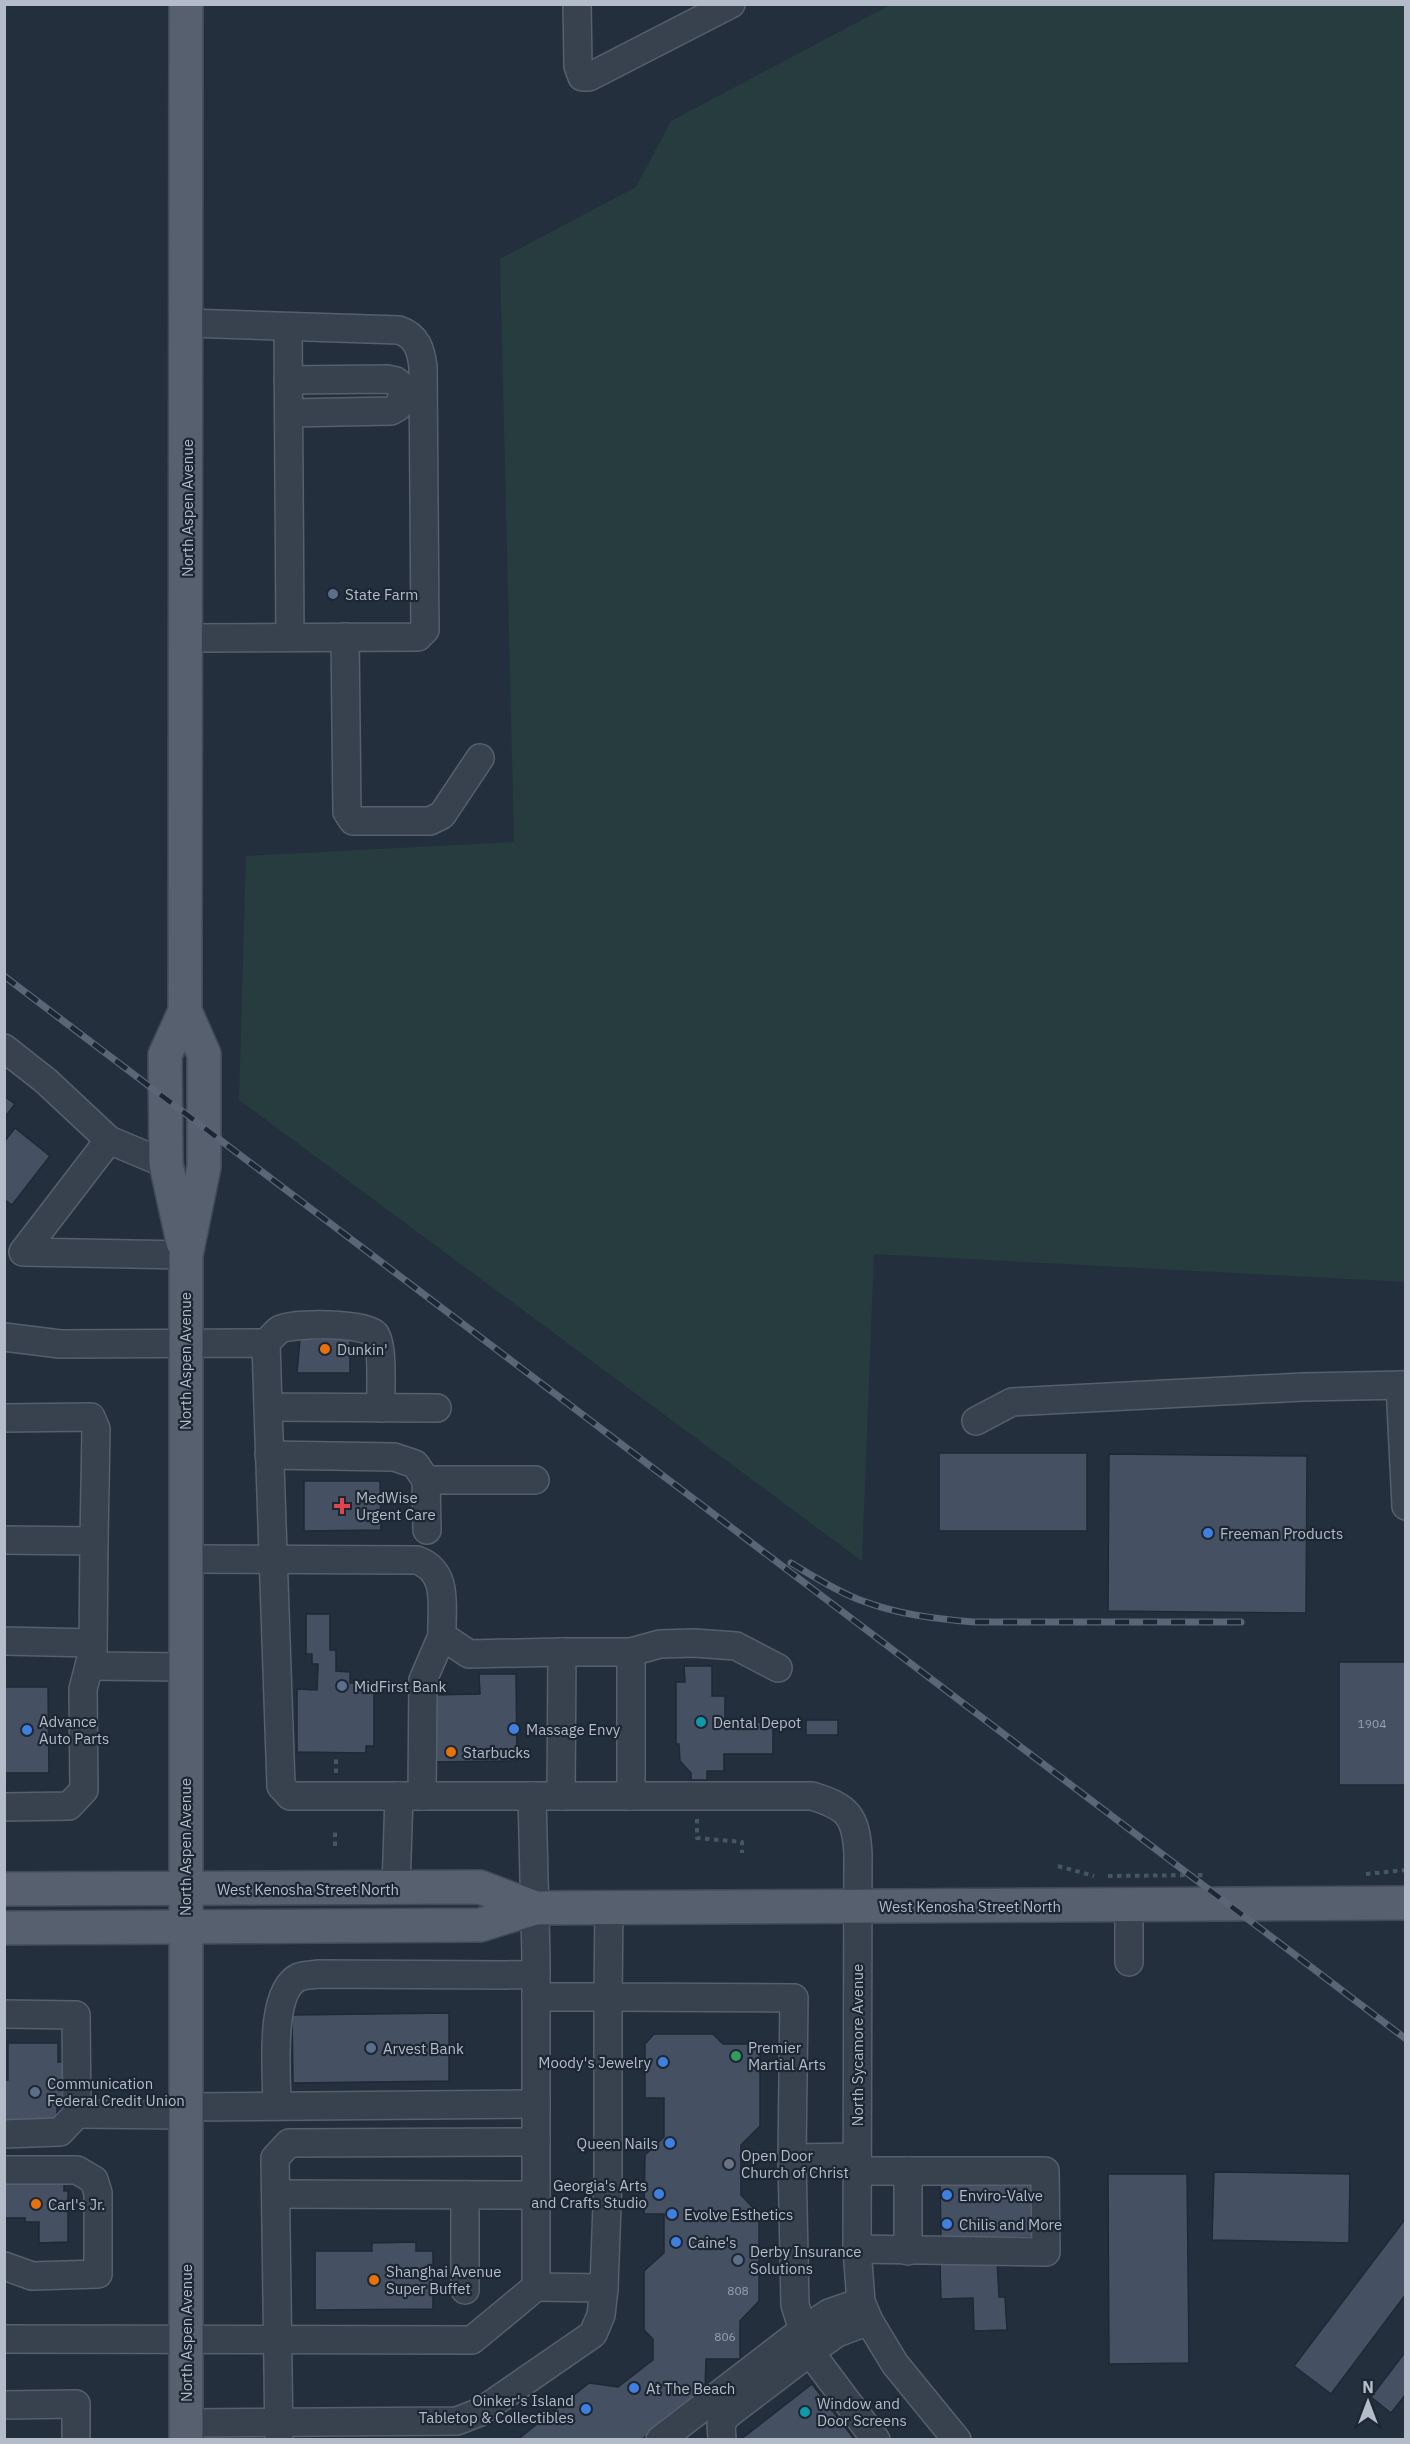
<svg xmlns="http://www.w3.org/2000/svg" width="1410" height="2444" font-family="'IBM Plex Sans',sans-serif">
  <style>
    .green { fill: #263c3f }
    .building { fill: #455162; stroke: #1f2835; stroke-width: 1.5 }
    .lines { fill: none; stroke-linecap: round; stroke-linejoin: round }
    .minor-casing { stroke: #565f6c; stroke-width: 30 }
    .major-casing { stroke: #414a57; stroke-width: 36 }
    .path { stroke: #44595c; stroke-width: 4; stroke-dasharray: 4.5 4.5; stroke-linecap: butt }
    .minor { stroke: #38414e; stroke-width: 27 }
    .major { stroke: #56606e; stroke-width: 33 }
    .rail-casing { stroke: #5a6575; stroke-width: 7 }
    .rail { stroke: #1d2633; stroke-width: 4.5; stroke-dasharray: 14; stroke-linecap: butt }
    .service-dot { fill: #5c6f8a; stroke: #1d2633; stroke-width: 2 }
    .food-dot { fill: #e8710a; stroke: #1d2633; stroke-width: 2 }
    .health-dot { fill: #e0444e; stroke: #1d2633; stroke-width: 2 }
    .shop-dot { fill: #3f7fe0; stroke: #1d2633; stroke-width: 2 }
    .culture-dot { fill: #0f9aa8; stroke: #1d2633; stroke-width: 2 }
    .leisure-dot { fill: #2e9e5b; stroke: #1d2633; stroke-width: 2 }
    .worship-dot { fill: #6b7280; stroke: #1d2633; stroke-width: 2 }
    .labels { text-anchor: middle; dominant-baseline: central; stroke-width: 4.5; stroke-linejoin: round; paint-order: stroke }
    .number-label { font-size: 12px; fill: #98a1af }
    .street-label { font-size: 15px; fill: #b4bcc9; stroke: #1d2633 }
    .poi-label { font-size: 15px; fill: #b4bcc9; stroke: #1d2633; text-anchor: start }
  </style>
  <rect width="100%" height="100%" fill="#242f3e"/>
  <path class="green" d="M890 5H1405L1406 1282 874 1254 862 1561 239 1100 246 856 514 842 500 259 636 187 671 121Z"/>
  <g class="building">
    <path d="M4 1096 15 1104 4 1118Z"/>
    <path d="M15 1128 50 1156 12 1205 4 1199V1142Z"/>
    <path d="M321 1336H333V1339H350V1373H297L300 1339H321Z"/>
    <rect x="939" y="1453" width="148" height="78"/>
    <path d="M1109 1454 1307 1456 1306 1613 1108 1611Z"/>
    <path d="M304 1481H380L381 1530 304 1531Z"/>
    <path d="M306 1614H330V1650H336V1671L350 1672V1683H367V1690H374V1746H366V1753L297 1752V1689L317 1690 318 1664H312V1654H306Z"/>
    <rect x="1339" y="1662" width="67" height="123"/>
    <path d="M684 1666H712V1696H725V1723L773 1722V1754H724V1771H707V1780H691V1773L680 1761 679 1744H676V1682H685Z"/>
    <path d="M479 1674H516L517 1761 429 1762V1695L480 1694Z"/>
    <path d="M4 1687H48L49 1773H4Z"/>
    <rect x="806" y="1720" width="32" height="15"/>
    <path d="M449 2013V2081L293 2083 292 2015Z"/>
    <path d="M654 2034H713L723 2044H760V2126L741 2145V2195L759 2214V2301L740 2321V2359H706L705 2389 641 2440H517L589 2383 618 2387 653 2360V2339L644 2330V2271L664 2253V2214H644L645 2155 664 2137V2098H645V2044Z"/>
    <path d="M8 2043H58V2062H66V2103H57V2121H4V2080H8Z"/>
    <path d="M1214 2172 1350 2174 1349 2243 1212 2240Z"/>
    <path d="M1108 2174H1187L1189 2363 1109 2364Z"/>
    <path d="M64 2175V2191H68V2242L39 2243V2222H25V2218H4V2176Z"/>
    <path d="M1036 2178 1037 2237 941 2238 940 2180Z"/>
    <path d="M1406 2218V2294L1331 2394 1294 2366Z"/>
    <path d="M416 2242V2251H433V2309L315 2310V2251H372V2243Z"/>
    <path d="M997 2260 999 2297H1005L1007 2330 974 2331 973 2298 941 2299 940 2261Z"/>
    <path d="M1406 2351V2394L1391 2413 1371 2397Z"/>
    <path d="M812 2384 855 2440H740Z"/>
  </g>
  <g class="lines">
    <g class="minor-casing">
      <g id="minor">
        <path d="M577 4 578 66 582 77H589L731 4"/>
        <path d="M187 323 399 330C417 336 421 350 423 367L425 630 418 637 187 638"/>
        <path d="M288 327 290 637"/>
        <path d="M288 380 387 379 396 381 402 386V397L398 407 391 411 289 413"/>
        <path d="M345 637 347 812 353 821H430L442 815 480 758"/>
        <path d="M4 1048 46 1081 109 1140 166 1164"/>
        <path d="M109 1140 23 1252 186 1255"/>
        <path d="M4 1337 60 1344 266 1343 268 1407 437 1408"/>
        <path d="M266 1343C270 1339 275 1333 279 1330 292 1322 366 1323 375 1334 384 1346 380 1392 381 1408"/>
        <path d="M1400 1385 1406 1506"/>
        <path d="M268 1407 281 1786 290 1796H812C848 1807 856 1816 858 1854L857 2249 861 2302 869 2321 895 2364 957 2440"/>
        <path d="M4 1418 91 1417 96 1429 94 1541"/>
        <path d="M976 1421 1012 1402 1303 1387 1406 1385"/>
        <path d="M269 1455 394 1457 415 1464 426 1480 427 1530"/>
        <path d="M426 1480H535"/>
        <path d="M4 1540 94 1541 93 1651 83 1689 84 1790 69 1806 4 1807"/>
        <path d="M185 1559 417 1560C450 1572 441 1607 442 1636L469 1654 562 1652"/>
        <path d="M4 1641 93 1643"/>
        <path d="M89 1666 184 1667"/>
        <path d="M422 1796 423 1680 442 1636"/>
        <path d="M561 1796 562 1652H631L660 1644 694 1643 736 1646 778 1668"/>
        <path d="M631 1796V1652"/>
        <path d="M396 1888 399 1796"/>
        <path d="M1129 1905V1962"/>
        <path d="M609 1907 608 1997 794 1998 792 2158 795 2305 803 2330"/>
        <path d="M536 1997H608V2177L604 2288 536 2287"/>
        <path d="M4 2014 76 2015 77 2114 186 2115"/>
        <path d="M277 2106C277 2076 268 1991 299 1977 304 1975 313 1975 318 1974L536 1975"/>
        <path d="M186 2107 536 2104"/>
        <path d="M4 2134 60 2132 77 2114"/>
        <path d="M792 2158 857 2157"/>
        <path d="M4 2170H77L94 2180 98 2193V2274L32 2276 4 2266"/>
        <path d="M856 2171H1045L1046 2252 857 2249"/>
        <path d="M908 2171V2251"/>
        <path d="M276 2194 536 2195"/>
        <path d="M465 2290V2195"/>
        <path d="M869 2321 837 2333 810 2352 876 2440"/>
        <path d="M4 2339 472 2340 536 2287V1958L532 1796"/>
        <path d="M4 2405 76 2404V2440"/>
        <path d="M186 2423 457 2421 480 2412 593 2334 601 2315 604 2288"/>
        <path d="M279 2440 275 2158 289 2143 536 2142"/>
        <path d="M660 2440 803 2330 829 2313 861 2302"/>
        <path d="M722 2440 721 2424 727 2415 810 2352"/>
      </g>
    </g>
    <g class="major-casing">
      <g id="major">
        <path d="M185 1011 204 1054V1167L186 1255V2440"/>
        <path d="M183 1242 166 1164 165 1055 185 1011 186 4"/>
        <path d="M4 1889 480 1887 535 1908"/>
        <path d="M4 1928 480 1925 535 1908 1406 1903"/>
      </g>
    </g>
    <g class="path">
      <path d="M336 1773V1755"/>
      <path d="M697 1819V1838L742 1842V1853"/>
      <path d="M335 1846V1829"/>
      <path d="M1058 1866 1094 1876"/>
      <path d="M1366 1874 1406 1870"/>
      <path d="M1108 1876 1205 1875"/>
    </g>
    <use href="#minor" class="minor"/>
    <use href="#major" class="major"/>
    <g class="rail-casing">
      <g id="rail">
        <path d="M4 976 1406 2039"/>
        <path d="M791 1563C813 1576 836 1591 860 1600 896 1614 935 1619 974 1622H1241"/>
      </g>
    </g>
    <use href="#rail" class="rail"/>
  </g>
  <g class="service-dot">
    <circle cx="333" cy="594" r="6"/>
    <circle cx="342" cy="1686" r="6"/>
    <circle cx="371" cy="2048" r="6"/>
    <circle cx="35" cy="2092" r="6"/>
    <circle cx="738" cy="2260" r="6"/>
  </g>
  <g class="food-dot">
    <circle cx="325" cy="1349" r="6"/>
    <circle cx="451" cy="1752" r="6"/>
    <circle cx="36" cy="2204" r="6"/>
    <circle cx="374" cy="2280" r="6"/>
  </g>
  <path class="health-dot" d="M339 1497h6v6h6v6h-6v6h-6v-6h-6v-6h6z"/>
  <g class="shop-dot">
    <circle cx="1208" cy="1533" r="6"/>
    <circle cx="514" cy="1729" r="6"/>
    <circle cx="27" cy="1730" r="6"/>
    <circle cx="663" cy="2062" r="6"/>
    <circle cx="670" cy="2143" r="6"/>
    <circle cx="659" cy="2194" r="6"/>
    <circle cx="947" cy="2195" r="6"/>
    <circle cx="672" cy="2214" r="6"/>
    <circle cx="947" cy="2224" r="6"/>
    <circle cx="676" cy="2242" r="6"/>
    <circle cx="634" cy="2388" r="6"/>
    <circle cx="586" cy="2409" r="6"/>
  </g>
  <g class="culture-dot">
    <circle cx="701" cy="1722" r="6"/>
    <circle cx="805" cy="2412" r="6"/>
  </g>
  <circle class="leisure-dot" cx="736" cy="2056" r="6"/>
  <circle class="worship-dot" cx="729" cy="2164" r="6"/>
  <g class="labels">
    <g class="number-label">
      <text x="1372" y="1723">1904</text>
      <text x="738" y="2290">808</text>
      <text x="725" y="2336">806</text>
    </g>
    <g class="street-label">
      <text transform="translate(187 508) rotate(-90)">North Aspen Avenue</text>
      <text transform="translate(185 1361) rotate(-90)">North Aspen Avenue</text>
      <text transform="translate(185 1847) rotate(-90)">North Aspen Avenue</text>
      <text x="308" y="1889">West Kenosha Street North</text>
      <text x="970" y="1906">West Kenosha Street North</text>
      <text transform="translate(857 2045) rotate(-90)">North Sycamore Avenue</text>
      <text transform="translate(186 2333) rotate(-90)">North Aspen Avenue</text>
    </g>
    <g class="poi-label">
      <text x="345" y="594">State Farm</text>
      <text x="337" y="1349">Dunkin'</text>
      <text x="356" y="1497">MedWise<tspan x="356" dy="17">Urgent Care</tspan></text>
      <text x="1220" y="1533">Freeman Products</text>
      <text x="354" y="1686">MidFirst Bank</text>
      <text x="39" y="1721">Advance<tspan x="39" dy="17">Auto Parts</tspan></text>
      <text x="713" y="1722">Dental Depot</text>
      <text x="526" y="1729">Massage Envy</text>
      <text x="463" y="1752">Starbucks</text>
      <text x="748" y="2047">Premier<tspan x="748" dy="17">Martial Arts</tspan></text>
      <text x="383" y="2048">Arvest Bank</text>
      <text x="651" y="2062" text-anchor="end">Moody's Jewelry</text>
      <text x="47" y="2083">Communication<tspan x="47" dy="17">Federal Credit Union</tspan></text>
      <text x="658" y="2143" text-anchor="end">Queen Nails</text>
      <text x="741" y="2155">Open Door<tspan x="741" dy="17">Church of Christ</tspan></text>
      <text x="647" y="2185" text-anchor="end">Georgia's Arts<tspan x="647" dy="17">and Crafts Studio</tspan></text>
      <text x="959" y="2195">Enviro-Valve</text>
      <text x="48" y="2204">Carl's Jr.</text>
      <text x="684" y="2214">Evolve Esthetics</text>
      <text x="959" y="2224">Chilis and More</text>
      <text x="688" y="2242">Caine's</text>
      <text x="750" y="2251">Derby Insurance<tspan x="750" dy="17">Solutions</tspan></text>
      <text x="386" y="2271">Shanghai Avenue<tspan x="386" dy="17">Super Buffet</tspan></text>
      <text x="646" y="2388">At The Beach</text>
      <text x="574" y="2400" text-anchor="end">Oinker's Island<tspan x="574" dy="17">Tabletop &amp; Collectibles</tspan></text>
      <text x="817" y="2403">Window and<tspan x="817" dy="17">Door Screens</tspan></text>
    </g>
  </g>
  <rect width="1410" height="2444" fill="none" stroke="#b4bcc9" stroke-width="12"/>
  <g transform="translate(1368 2402)" stroke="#1d2633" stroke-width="4.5" paint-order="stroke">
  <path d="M0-4.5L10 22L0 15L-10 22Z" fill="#b4bcc9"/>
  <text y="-9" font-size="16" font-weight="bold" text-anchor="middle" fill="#b4bcc9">N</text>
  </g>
</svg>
